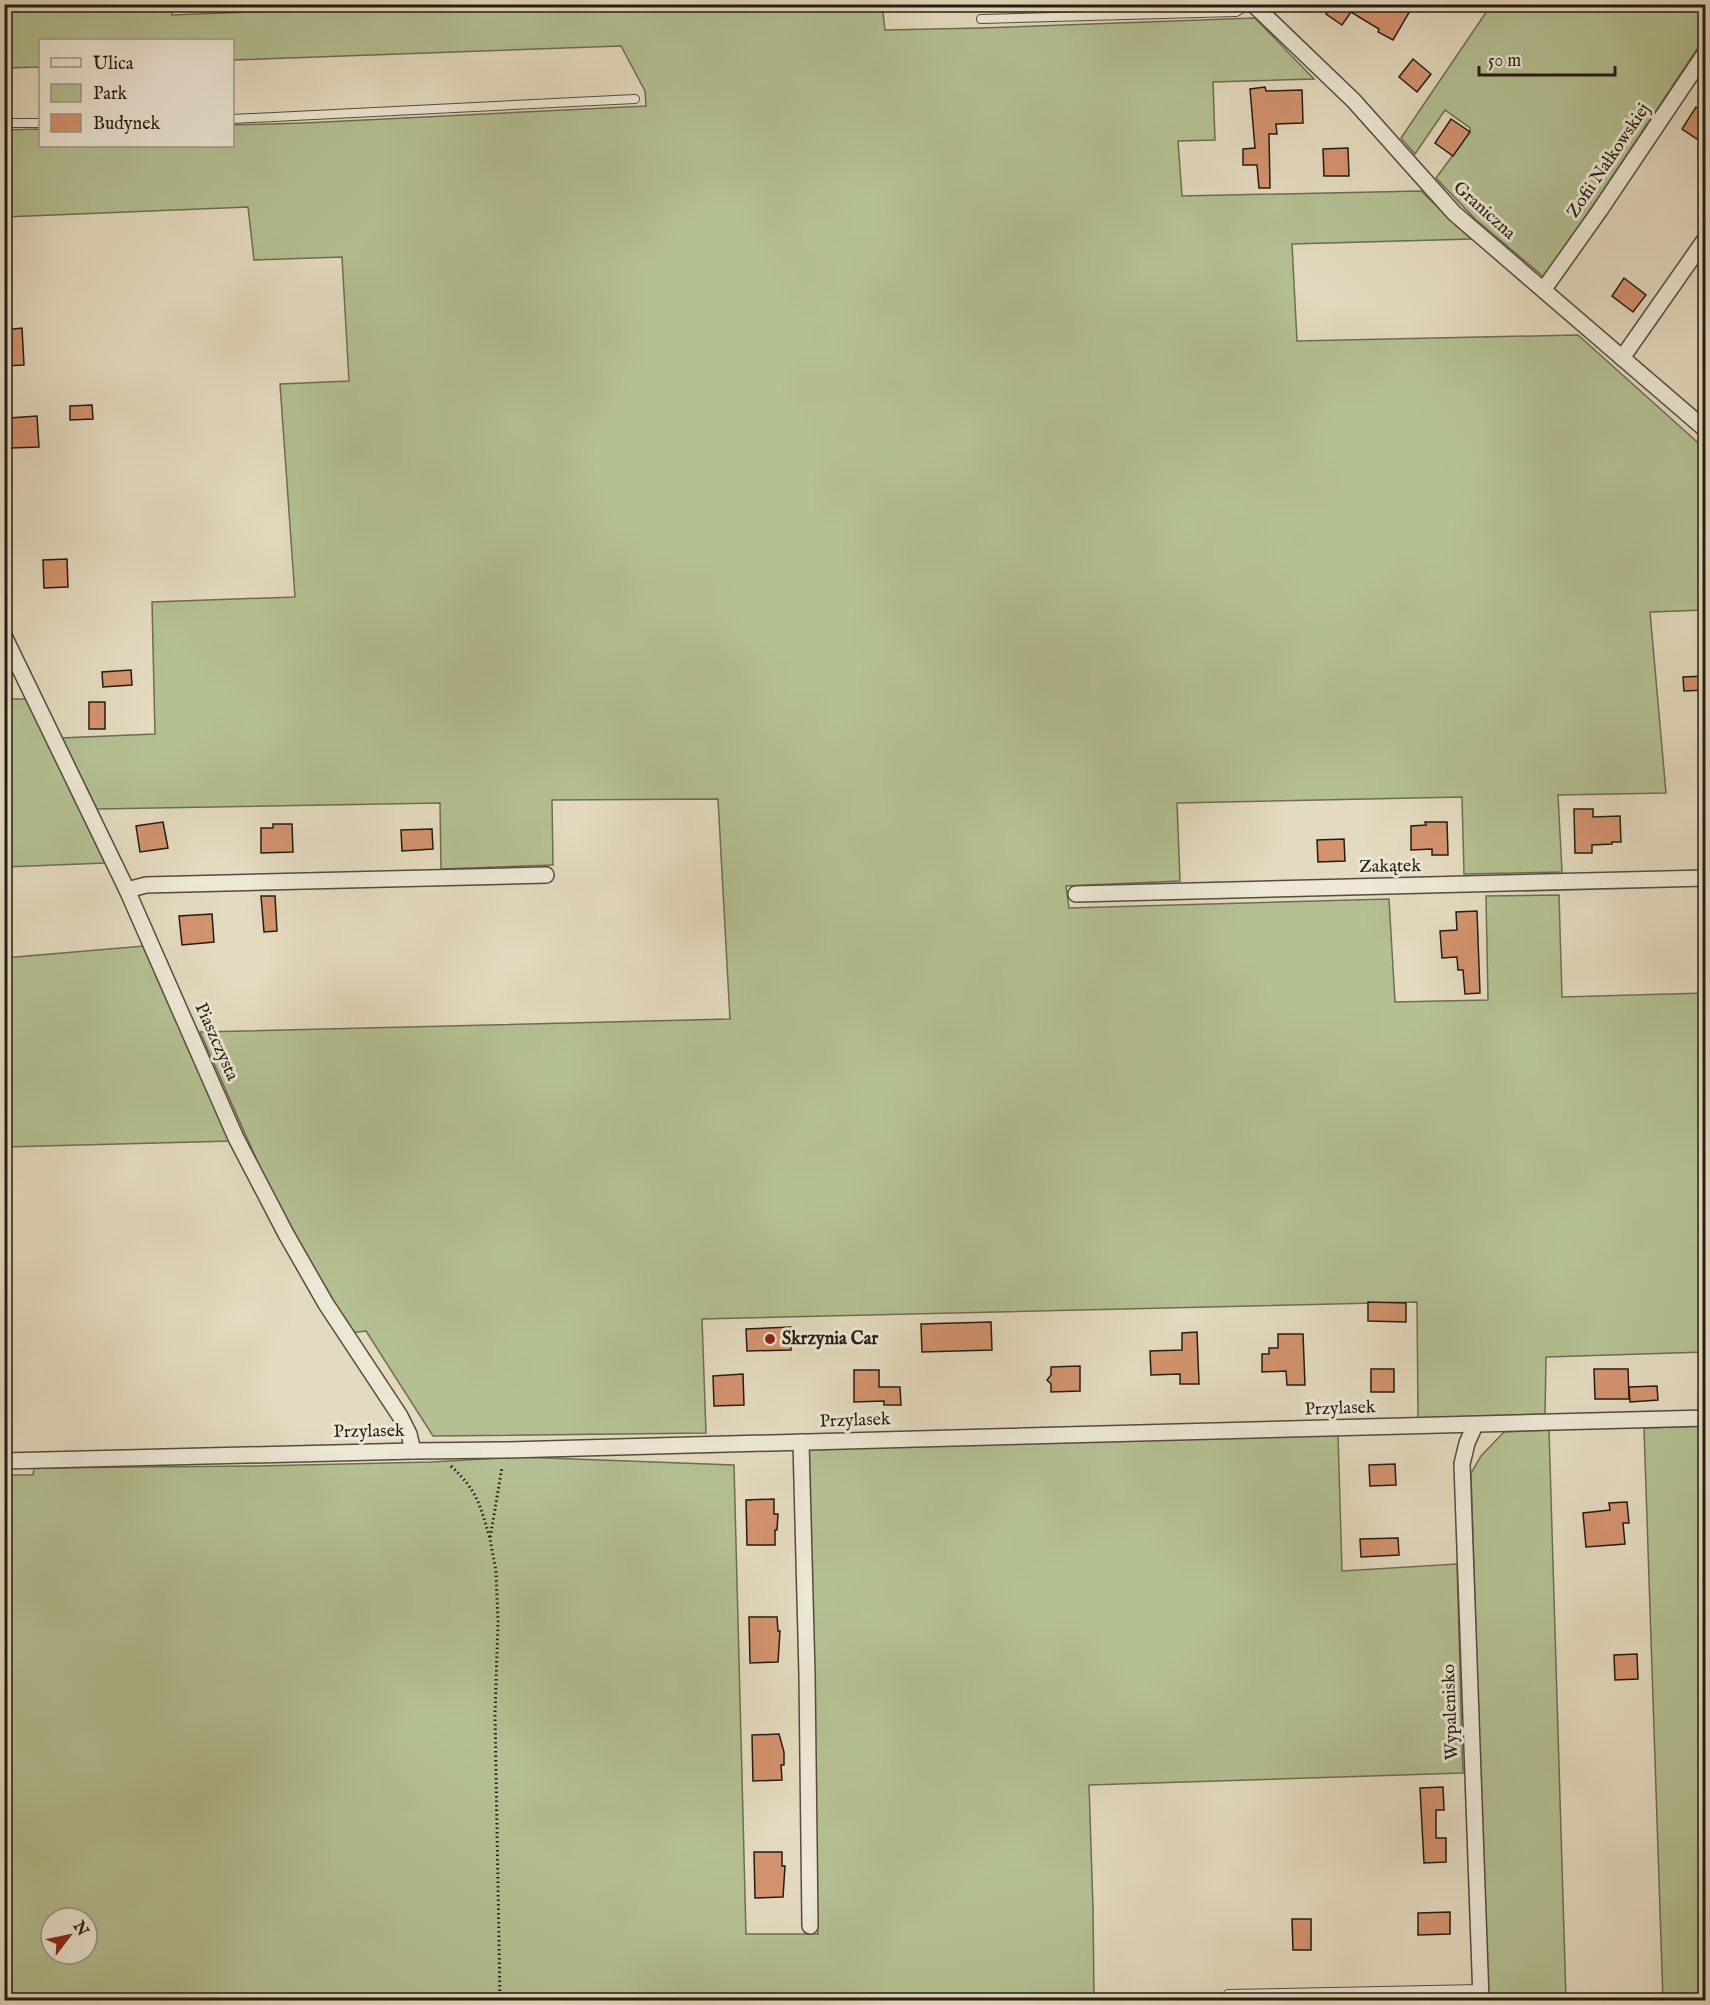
<svg xmlns="http://www.w3.org/2000/svg" width="1710" height="2005" font-family="'IM FELL English',serif">
  <style>
    .green { fill: #b4c092; stroke: #6c6e52; stroke-width: 1.5; fill-rule: evenodd }
    .building { fill: #d3936f; stroke: #241c13; stroke-width: 1.5 }
    .lines { fill: none; stroke-linecap: round; stroke-linejoin: round }
    .lane-casing { stroke: #544c3e; stroke-width: 10 }
    .street-casing { stroke: #544c3e; stroke-width: 18 }
    .path { stroke: #241c13; stroke-width: 3; stroke-dasharray: 1.5 3; stroke-linecap: butt }
    .lane { stroke: #ede7d5; stroke-width: 8 }
    .street { stroke: #ede7d5; stroke-width: 15 }
    .poi-dot { fill: #8f2418; stroke: #ede7d5; stroke-width: 2 }
    .labels { text-anchor: middle; dominant-baseline: central; stroke-width: 6; stroke-linejoin: round; paint-order: stroke }
    .street-label { font-size: 18px; fill: #241c13; stroke: #ede7d5 }
    .poi-label { font-size: 18px; font-weight: bold; fill: #241c13; stroke: #ede7d5; text-anchor: start }
  </style>
  <rect width="100%" height="100%" fill="#e4dabf"/>
  <filter id="stains"><feTurbulence type="fractalNoise" baseFrequency=".00333" numOctaves="4"/><feColorMatrix values="0 0 0 0 .2 0 0 0 0 .09 0 0 0 0 .02 0 0 0 .5 -.17"/></filter>
  <radialGradient id="worn" r=".72"><stop offset=".6" stop-color="#630" stop-opacity="0"/><stop offset="1" stop-color="#630" stop-opacity=".3"/></radialGradient>
  <g class="green">
    <path d="M467 4H882L885 30 981 28 1255 18 1314 79 1213 82 1215 140 1178 141 1182 196 1421 191 1471 239 1292 244 1297 341 1578 335 1705 449V610L1650 612 1666 793 1558 795 1562 872 1464 874 1462 797 1177 803 1180 881 1066 886 1069 908 1389 899 1395 1002 1488 1000 1486 896 1559 895 1562 997 1705 993V1352L1546 1357 1545 1414 1418 1418 1417 1302 702 1319 706 1433 433 1436 366 1331 350 1333 300 1248 266 1181 200 1032 730 1019 718 799 552 800 553 865 441 869 440 803 97 809 61 738 155 734 152 602 295 597 280 384 349 381 342 257 254 260 248 207 5 217 4 130 40 129V146H232L233 125 304 123 646 106 645 91 621 46 233 60 232 40H40V67L5 68V5H171L172 15Z"/>
    <path d="M1491 5H1705V37L1545 278 1475 219 1436 178 1470 132V128L1445 110 1415 154 1401 138Z"/>
    <path d="M4 699H27L105 863 5 867Z"/>
    <path d="M144 946 232 1141 5 1147 4 958Z"/>
    <path d="M1705 1426V2000H1663L1644 1428Z"/>
    <path d="M1549 1430 1566 2000H1487L1471 1473 1481 1456 1504 1432Z"/>
    <path d="M1338 1435 1342 1571 1457 1564 1463 1773 1089 1785 1093 1909 1094 2000H5L4 1475H33L34 1468 258 1466 431 1462 520 1457 734 1465 746 1934H818L808 1448ZM51 1918H87V1954H51Z"/>
  </g>
  <g class="building">
    <path d="M1332 4H1414L1393 40 1378 32 1379 29 1351 12 1342 25 1326 14Z"/>
    <path d="M1413 59 1431 74 1417 92 1399 77Z"/>
    <path d="M1265 87 1266 91 1302 90 1303 123 1276 124 1277 134H1269L1270 188H1259L1257 165H1243V149L1255 148 1250 89Z"/>
    <path d="M1696 107 1706 114V145L1682 129Z"/>
    <path d="M1451 119 1470 132 1453 156 1435 143Z"/>
    <path d="M1348 148 1349 176H1324L1323 149Z"/>
    <path d="M1624 278 1646 295 1633 312 1612 296Z"/>
    <path d="M22 328 24 365 4 366V330Z"/>
    <path d="M92 405 93 419 70 420V406Z"/>
    <path d="M37 416 39 447 11 448 9 418Z"/>
    <path d="M67 559 68 587 44 588 43 560Z"/>
    <path d="M131 670 132 685 103 687 102 672Z"/>
    <path d="M1706 676V690L1684 691 1683 677Z"/>
    <rect x="89" y="702" width="16" height="27"/>
    <path d="M1574 809H1593V817L1620 816 1621 842H1612V844L1592 845V853H1575Z"/>
    <path d="M163 822 168 848 140 852 136 826Z"/>
    <path d="M1425 822H1447L1448 855H1432V849L1411 850V826L1426 825Z"/>
    <path d="M273 824H292L293 852 261 853V828H273Z"/>
    <path d="M432 829 433 849 402 851 401 830Z"/>
    <path d="M1344 839 1345 861 1318 862 1317 840Z"/>
    <path d="M261 896H275L277 931 264 932Z"/>
    <path d="M1477 911 1480 993 1465 994 1463 970H1458L1457 957 1442 958 1440 931 1457 930 1456 912Z"/>
    <path d="M212 914 214 942 182 945 179 916Z"/>
    <path d="M1368 1302 1406 1303V1322L1368 1321Z"/>
    <path d="M991 1322 992 1350 922 1352 921 1324Z"/>
    <path d="M791 1327V1350L747 1351 746 1329Z"/>
    <path d="M1197 1332 1199 1384H1180V1374L1151 1375 1150 1351 1182 1350V1333Z"/>
    <path d="M1278 1334H1303L1305 1385H1287L1286 1371 1262 1372V1354H1269V1348H1278Z"/>
    <path d="M1080 1366V1391L1051 1392V1384L1047 1380 1051 1375V1367Z"/>
    <rect x="1371" y="1369" width="23" height="23"/>
    <path d="M1594 1369H1628L1629 1399H1595Z"/>
    <path d="M854 1370H879V1387H900L901 1405H884V1401L854 1402Z"/>
    <path d="M743 1374 744 1405 714 1406 713 1376Z"/>
    <path d="M1657 1386 1658 1400 1630 1402 1629 1387Z"/>
    <path d="M1395 1464 1396 1485 1370 1486 1369 1465Z"/>
    <path d="M774 1499V1514H778L777 1530H775V1545H747L746 1500Z"/>
    <path d="M1627 1502 1629 1523H1623L1625 1544 1586 1547 1583 1513 1610 1510 1609 1503Z"/>
    <path d="M1398 1538 1399 1555 1361 1557 1360 1539Z"/>
    <path d="M749 1617H777L778 1631H780L778 1662 750 1663Z"/>
    <path d="M1637 1654 1638 1679 1615 1680 1614 1655Z"/>
    <path d="M779 1734 784 1752V1765H781L782 1780 753 1781 752 1735Z"/>
    <path d="M1443 1787 1444 1810H1436V1838H1446V1862L1424 1863 1420 1788Z"/>
    <path d="M754 1852H782V1866H785L783 1897 755 1898Z"/>
    <path d="M1450 1912V1934L1418 1935V1913Z"/>
    <path d="M1292 1919H1311V1950H1293Z"/>
  </g>
  <g class="lines">
    <g class="lane-casing">
      <g id="lane">
        <path d="M981 19 1236 12 1249 4"/>
        <path d="M232 119 635 99"/>
        <path d="M4 123H40"/>
        <path d="M1228 1994 1480 1989"/>
      </g>
    </g>
    <g class="street-casing">
      <g id="street">
        <path d="M1253 4 1354 101 1454 213 1706 430"/>
        <path d="M1544 289 1600 210 1706 52"/>
        <path d="M1622 358 1706 238"/>
        <path d="M4 636 127 890 236 1138 286 1234 326 1304 400 1416 409 1434 413 1451"/>
        <path d="M127 890 146 885 546 875"/>
        <path d="M1076 894 1706 878"/>
        <path d="M1475 1425 1467 1443 1462 1464 1481 2000"/>
        <path d="M801 1442 807 1675 810 1926"/>
        <path d="M4 1461 413 1451 504 1450 1706 1418"/>
      </g>
    </g>
    <g class="path">
      <path d="M451 1466C478 1492 479 1503 490 1538"/>
      <path d="M500 2000 495 1714 498 1622 496 1571 490 1539 502 1467"/>
    </g>
    <use href="#lane" class="lane"/>
    <use href="#street" class="street"/>
  </g>
  <circle class="poi-dot" cx="770" cy="1339" r="6"/>
  <g class="labels">
    <g class="street-label">
      <text transform="translate(1609 161) rotate(-56)">Zofii Nałkowskiej</text>
      <text transform="translate(1484 211) rotate(42)">Graniczna</text>
      <text transform="translate(1390 867) rotate(-1)">Zakątek</text>
      <text transform="translate(216 1042) rotate(66)">Piaszczysta</text>
      <text transform="translate(1340 1409) rotate(-2)">Przylasek</text>
      <text transform="translate(855 1421) rotate(-2)">Przylasek</text>
      <text transform="translate(369 1432) rotate(-1)">Przylasek</text>
      <text transform="translate(1451 1712) rotate(-92)">Wypalenisko</text>
    </g>
    <g class="poi-label">
      <text x="782" y="1339">Skrzynia Car</text>
    </g>
  </g>
  <rect width="1710" height="2005" fill="none" stroke="#e4dabf" stroke-width="24"/>
  <rect x="6" y="6" width="1698" height="1993" fill="none" stroke="#241c13" stroke-width="3"/>
  <rect x="12" y="12" width="1686" height="1981" fill="none" stroke="#241c13" stroke-width="1.5"/>
  <rect x="39" y="39" width="195" height="108" fill="#ede7d5" stroke="#9d9687" stroke-width="1.5"/>
  <rect x="51" y="58" width="30" height="9" fill="#ede7d5" stroke="#9d9687" stroke-width="1.5"/>
  <text x="93" y="69" font-size="18" fill="#241c13">Ulica</text>
  <rect x="51" y="84" width="30" height="18" fill="#b4c092" stroke="#9d9687" stroke-width="1.5"/>
  <text x="93" y="99" font-size="18" fill="#241c13">Park</text>
  <rect x="51" y="114" width="30" height="18" fill="#d3936f" stroke="#9d9687" stroke-width="1.5"/>
  <text x="93" y="129" font-size="18" fill="#241c13">Budynek</text>
  <g transform="translate(69 1936) rotate(58)"><circle r="28" fill="#ede7d5" stroke="#9d9687" stroke-width="1.5"/>
  <path d="M0-4.5L10 22L0 15L-10 22Z" fill="#8f2418"/>
  <text y="-9" font-size="16" font-weight="bold" text-anchor="middle" fill="#241c13">N</text>
  </g>
  <path d="M1479 66v9h136v-9" fill="none" stroke="#241c13" stroke-width="3"/>
  <text x="1488" y="66" font-size="18" fill="#241c13" stroke="#ede7d5" stroke-width="4.5" paint-order="stroke">50 m</text>
  <rect width="100%" height="100%" filter="url(#stains)"/>
  <rect width="100%" height="100%" fill="url(#worn)"/>
</svg>
